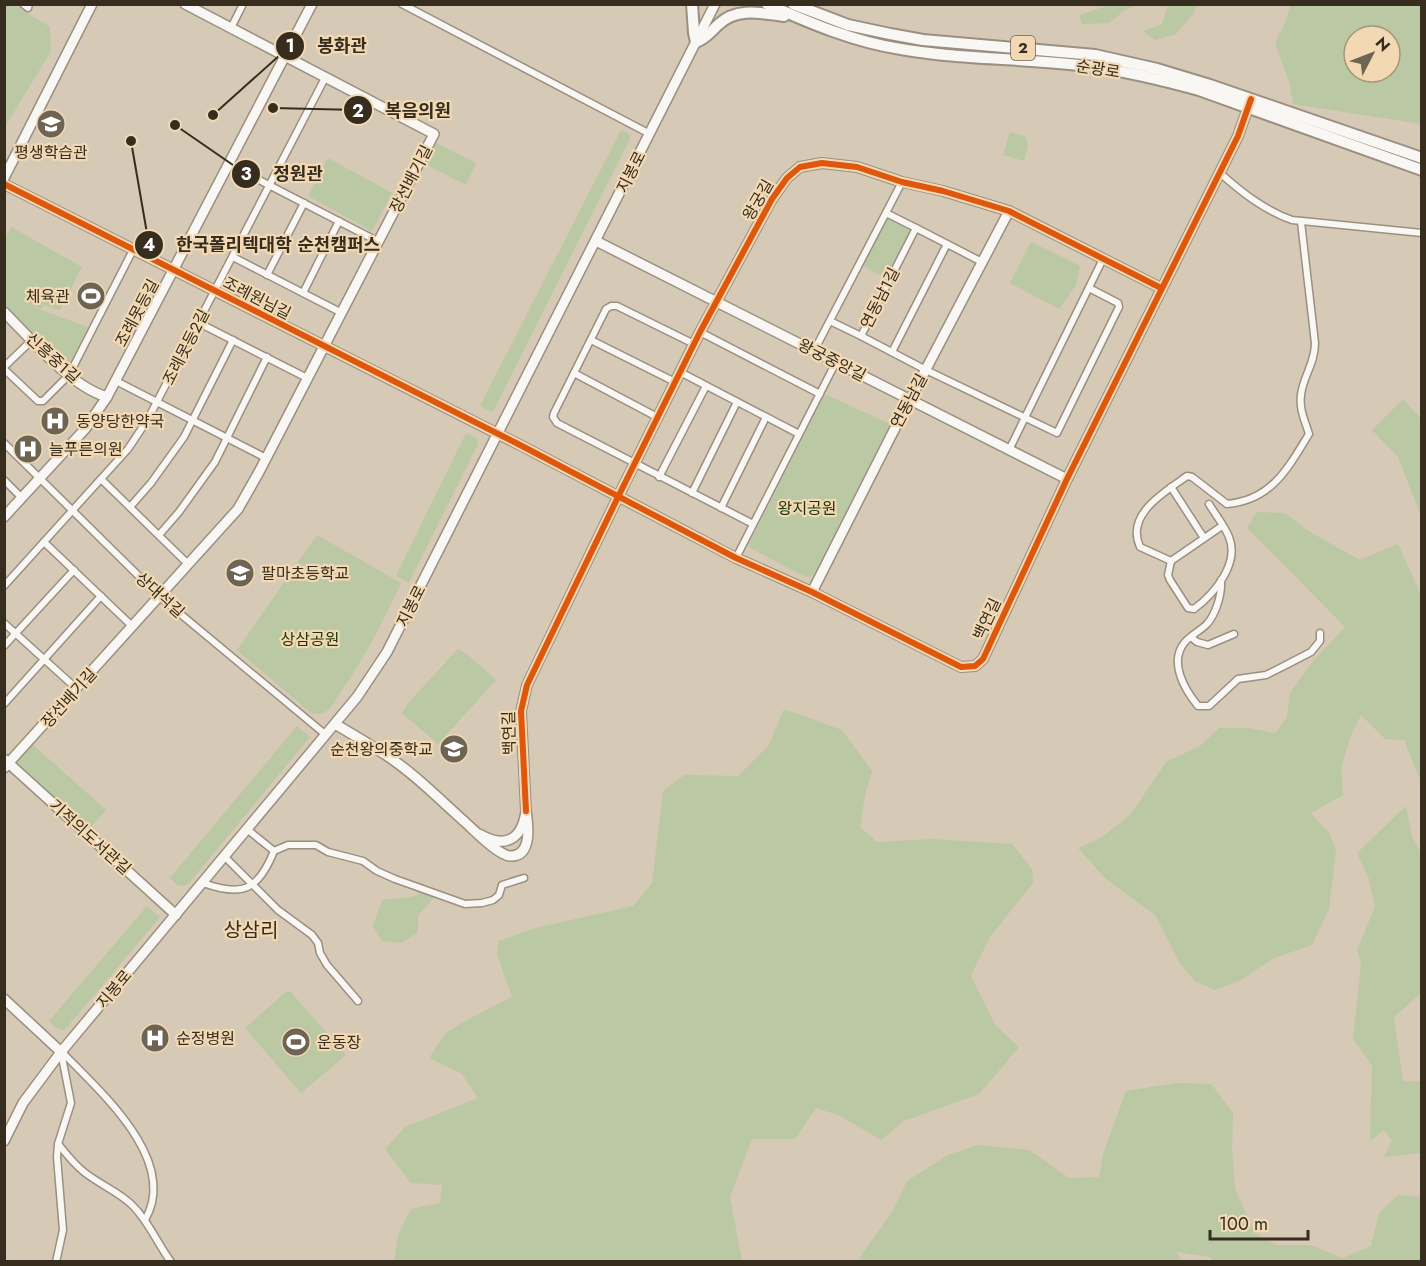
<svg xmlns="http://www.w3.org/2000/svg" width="1426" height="1266" font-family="Jost,'Noto Sans KR',sans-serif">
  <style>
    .green { fill: #bac8a4; fill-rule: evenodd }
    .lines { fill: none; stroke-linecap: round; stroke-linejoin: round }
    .street-casing { stroke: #9a8f81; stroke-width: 9 }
    .secondary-casing { stroke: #9a8f81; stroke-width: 12 }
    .primary-casing { stroke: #9a8f81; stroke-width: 14 }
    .street { stroke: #f9f7f4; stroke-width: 6 }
    .secondary { stroke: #f9f7f4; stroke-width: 9 }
    .primary { stroke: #f9f7f4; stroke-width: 10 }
    .cycleway-casing { stroke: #f2d9b4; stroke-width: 10 }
    .cycleway { stroke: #df570d; stroke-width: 6 }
    .labels { text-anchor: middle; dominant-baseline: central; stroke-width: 4.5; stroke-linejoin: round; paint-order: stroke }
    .shield { fill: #f2d9b4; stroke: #6e614c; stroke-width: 1.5 }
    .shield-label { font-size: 15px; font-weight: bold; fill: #362d1f }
    .street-label { font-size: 16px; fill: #362d1f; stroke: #f2d9b4 }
    .poi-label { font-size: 16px; fill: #362d1f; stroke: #f2d9b4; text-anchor: start }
    .park-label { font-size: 16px; fill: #183608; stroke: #f2d9b4 }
    .quarter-label { font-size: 20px; fill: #362d1f; stroke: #f2d9b4 }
    .leader { fill: none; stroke: #362d1f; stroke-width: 2 }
    .callout-dot { fill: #362d1f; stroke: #f2d9b4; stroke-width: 2 }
    .mark-label { font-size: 18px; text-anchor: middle; font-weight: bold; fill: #fff }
    .callout-label { font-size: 18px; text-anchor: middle; font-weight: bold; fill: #362d1f; stroke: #f2d9b4; stroke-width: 4.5; stroke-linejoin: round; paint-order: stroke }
  </style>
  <rect width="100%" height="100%" fill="#d6c9b6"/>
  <g class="green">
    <path d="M4 5H14L50 27 51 51 5 127Z"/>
    <path d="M1110 5H1137L1125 10 1109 23 1082 24 1079 15Z"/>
    <path d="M1168 5H1197L1193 14 1176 34 1155 40 1143 31 1162 24Z"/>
    <path d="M1290 5H1421V124L1293 104 1290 85 1275 43 1287 19ZM1354 36H1390V72H1354Z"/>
    <path d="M621 130 629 134 630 139 494 410 491 412 480 406Z"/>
    <path d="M1010 132 1025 136 1028 146 1024 161 1003 155Z"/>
    <path d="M436 143 476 163 466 185 425 164Z"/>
    <path d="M328 158 392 193 372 231 308 196Z"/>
    <path d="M886 217 911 230 886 278 861 265Z"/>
    <path d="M11 227 82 267 60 310 44 305 42 309 22 303 88 327 70 362 65 365 5 306V238Z"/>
    <path d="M1031 242 1080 266 1076 285 1059 309 1010 283Z"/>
    <path d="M827 395 890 424 816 570 812 576 806 577 750 548 749 544 823 398Z"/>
    <path d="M1403 399 1421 419V516L1398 457 1372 430Z"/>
    <path d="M466 433 476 438 478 444 409 583 396 576Z"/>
    <path d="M1257 512 1285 513 1310 532 1360 560 1398 544 1421 595V778L1419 777 1404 740 1385 739 1361 715 1352 733 1341 767 1343 795 1311 813 1329 833 1336 849 1329 909 1312 945 1274 958 1241 980 1215 990 1196 982 1181 965 1155 915 1105 878 1078 848 1101 838 1131 814 1166 762 1200 746 1219 728H1248L1275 733 1287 717 1290 693 1313 661 1345 627 1247 528Z"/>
    <path d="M317 535 401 583C383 620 366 656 342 690 337 697 332 708 325 712 321 715 316 714 311 713L237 650Z"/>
    <path d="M458 649 467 654 496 680 438 744 402 713 409 702Z"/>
    <path d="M784 709 842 730 872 771 865 795 860 827 877 842 932 839 1012 844 1032 869 1033 883 990 937 971 975 995 1025 1019 1047 979 1094 904 1121 881 1140 838 1115 816 1108 795 1139H752L730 1197 742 1261H394L398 1235 411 1209 440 1203 442 1185 411 1183 385 1149 405 1127 478 1098 462 1074 429 1058 446 1033 463 1022 512 997 497 954 499 941 535 928 633 906 652 883 663 791 684 775 738 776 769 745Z"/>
    <path d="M297 726 310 737 189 883 184 886 177 885 170 878Z"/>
    <path d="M32 744 106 810 89 829 86 830 17 765 19 759Z"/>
    <path d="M1406 806 1412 837 1421 853V993L1394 1017 1403 1081H1421V1153L1384 1157 1392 1141 1384 1130 1370 1141 1372 1065 1353 1039 1361 963 1357 950 1375 907 1369 879 1357 853Z"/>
    <path d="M424 891 435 897 418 915V932L401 943 382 941 373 926 382 900 412 897Z"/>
    <path d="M147 906 160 917 68 1026 63 1030 56 1028 49 1021Z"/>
    <path d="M290 991 346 1055 301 1093 245 1028 286 992Z"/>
    <path d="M1177 1083 1211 1084 1233 1113 1232 1148 1235 1189 1254 1232 1276 1245H1311L1343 1258 1371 1246 1379 1213 1398 1195 1421 1197V1261L1215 1262 1209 1257 1177 1252 1181 1261H862L860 1257 892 1212 907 1181 948 1155 978 1145 1029 1150 1069 1178 1099 1177 1103 1154 1126 1091Z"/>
  </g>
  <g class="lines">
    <g class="street-casing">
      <g id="street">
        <path d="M23 4 28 8 29 4"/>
        <path d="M402 4 650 134"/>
        <path d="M231 28 243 4"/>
        <path d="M228 164 379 242"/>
        <path d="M1219 172C1241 192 1264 210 1292 220L1422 233"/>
        <path d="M886 213 916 228"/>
        <path d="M233 257 342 313"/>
        <path d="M982 262 916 228 861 336 926 370 1057 433 1119 307 1118 303 1089 288"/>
        <path d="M267 275 304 203"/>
        <path d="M303 293 339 221"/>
        <path d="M830 321 861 336"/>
        <path d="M199 323 307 378"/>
        <path d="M700 332 820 394"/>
        <path d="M591 340 675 382"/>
        <path d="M694 344 617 306H611L606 309 554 413 553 417 557 423 753 524"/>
        <path d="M814 351 902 182"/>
        <path d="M892 352 947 244"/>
        <path d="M4 367 32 340"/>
        <path d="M4 369 38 401H43L69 375 133 250"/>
        <path d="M680 372 799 434"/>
        <path d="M574 373 657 417"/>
        <path d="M116 381 266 458"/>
        <path d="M4 443 160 597 326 735"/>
        <path d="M1009 450 1103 259"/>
        <path d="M659 477 706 386"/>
        <path d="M101 479 188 564"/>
        <path d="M4 480 22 498"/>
        <path d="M1171 487 1204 538"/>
        <path d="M692 493 737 402"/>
        <path d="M1209 504C1215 514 1224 525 1229 537 1240 564 1214 594 1194 609L1188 608 1170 580 1168 575 1171 561 1140 547C1125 514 1165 492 1187 476L1192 477 1227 504C1272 500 1288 468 1309 434 1305 421 1299 409 1301 395 1303 376 1315 364 1315 343L1301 222"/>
        <path d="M130 507 151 483 184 437 233 340"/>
        <path d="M721 508 766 417"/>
        <path d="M159 535 179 512 215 462 267 357"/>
        <path d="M44 542 132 626"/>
        <path d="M736 558 836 362"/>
        <path d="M1171 561 1222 526"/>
        <path d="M1221 580C1222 594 1216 614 1207 624 1200 631 1191 635 1185 642 1168 662 1185 690 1198 706H1209L1238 679 1266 675 1282 667 1311 652 1320 641V633"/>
        <path d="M4 586 128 449 148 419 325 78"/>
        <path d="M4 623 77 689"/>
        <path d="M1191 637 1197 642 1208 645 1234 634"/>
        <path d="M4 646 74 570"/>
        <path d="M4 704 101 596"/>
        <path d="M248 830 274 851 288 845H316L328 852 363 861 377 871 395 879 465 904 482 903 493 900 499 895 502 885 524 878"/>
        <path d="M225 857 278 910 312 935 318 943 320 953 327 965 358 1001"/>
        <path d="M203 883C242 897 258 891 274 851"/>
        <path d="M62 1052C99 1091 180 1160 145 1220"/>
        <path d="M59 1145C67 1155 74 1164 84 1172 99 1184 117 1191 131 1204 148 1220 157 1243 171 1262"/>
        <path d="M56 1262 63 1230 57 1157 58 1144 71 1103 61 1052"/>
      </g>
    </g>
    <g class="secondary-casing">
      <g id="secondary">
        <path d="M4 178 92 4"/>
        <path d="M4 184 522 446 736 558 812 592 961 667 975 666 983 659 1067 479 1238 136 1250 102"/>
        <path d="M596 241 1067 479"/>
        <path d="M4 312C32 340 70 386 107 397"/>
        <path d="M4 517 85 429 107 397 312 4"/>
        <path d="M812 592 893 432 1009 211"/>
        <path d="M335 724C352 734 369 744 386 755 415 774 440 800 466 823 475 831 498 855 510 856 533 857 528 824 526 811 522 840 505 849 479 834"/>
        <path d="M4 759 176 915"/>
        <path d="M4 768 238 509 259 472 434 134 185 4"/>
        <path d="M526 811 521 711 527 685 618 497 700 332 772 199 787 178 800 167 822 163 857 167 902 182 943 191 1009 211 1161 288"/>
        <path d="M4 999 61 1052"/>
        <path d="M4 1141 23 1103 61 1052 357 697 387 652 715 4"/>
      </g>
    </g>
    <g class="primary-casing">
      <g id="primary">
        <path d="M692 4 694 33 696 42C707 38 711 31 719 24 737 7 761 13 784 16"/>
        <path d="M767 4C810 23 854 42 901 49 963 60 1026 58 1088 66 1125 71 1163 80 1199 90L1422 170"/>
        <path d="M793 4 848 25 890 34 923 40 1095 55 1157 69 1210 85 1422 158"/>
      </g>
    </g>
    <use href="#street" class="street"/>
    <use href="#secondary" class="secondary"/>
    <use href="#primary" class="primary"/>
    <g class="cycleway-casing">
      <g id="cycleway">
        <path d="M4 184 522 446 736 558 812 592 961 667 975 666 983 659 1067 479 1238 136 1251 99"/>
        <path d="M526 811 521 711 527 685 618 497 700 332 772 199 787 178 800 167 822 163 857 167 902 182 943 191 1009 211 1161 288"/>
      </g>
    </g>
    <use href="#cycleway" class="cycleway"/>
  </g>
  <defs>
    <g id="university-disc" transform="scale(1.5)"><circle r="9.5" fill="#6e6454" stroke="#f2d9b4"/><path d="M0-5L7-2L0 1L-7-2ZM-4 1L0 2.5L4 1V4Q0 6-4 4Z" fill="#fff"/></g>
    <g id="stadium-disc" transform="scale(1.5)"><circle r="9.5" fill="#6e6454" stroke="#f2d9b4"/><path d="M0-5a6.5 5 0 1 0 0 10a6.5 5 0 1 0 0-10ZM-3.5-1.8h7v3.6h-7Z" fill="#fff"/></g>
    <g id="hospital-disc" transform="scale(1.5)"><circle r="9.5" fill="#6e6454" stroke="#f2d9b4"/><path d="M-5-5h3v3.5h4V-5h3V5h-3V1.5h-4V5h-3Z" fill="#fff"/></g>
    <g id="school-disc" transform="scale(1.5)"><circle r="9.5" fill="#6e6454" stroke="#f2d9b4"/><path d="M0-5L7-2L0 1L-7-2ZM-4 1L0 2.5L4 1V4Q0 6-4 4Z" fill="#fff"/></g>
  </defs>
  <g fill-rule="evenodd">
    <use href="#university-disc" x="51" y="124"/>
    <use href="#stadium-disc" x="91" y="296"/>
    <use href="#hospital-disc" x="55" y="421"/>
    <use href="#hospital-disc" x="28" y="449"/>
    <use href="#school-disc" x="240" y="573"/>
    <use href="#school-disc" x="454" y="749"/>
    <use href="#hospital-disc" x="155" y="1038"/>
    <use href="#stadium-disc" x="296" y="1042"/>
  </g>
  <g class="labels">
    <rect class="shield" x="1011" y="36" width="24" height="24" rx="4.5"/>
    <g class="shield-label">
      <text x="1023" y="48">2</text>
    </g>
    <g class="street-label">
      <text transform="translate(1098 69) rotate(9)">순광로</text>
      <text transform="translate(631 172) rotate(-63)">지봉로</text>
      <text transform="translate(411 179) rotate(-63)">장선배기길</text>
      <text transform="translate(758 200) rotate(-60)">왕궁길</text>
      <text transform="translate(257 298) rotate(27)">조례원님길</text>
      <text transform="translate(880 298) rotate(-63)">연동남1길</text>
      <text transform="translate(137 313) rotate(-62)">조례못등길</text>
      <text transform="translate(186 347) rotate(-63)">조례못등2길</text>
      <text transform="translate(53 358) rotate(42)">신흥중1길</text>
      <text transform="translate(832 360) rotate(27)">왕궁중앙길</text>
      <text transform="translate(909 401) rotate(-62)">연동남길</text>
      <text transform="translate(160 595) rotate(42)">상대석길</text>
      <text transform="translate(411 606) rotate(-63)">지봉로</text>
      <text transform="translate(987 619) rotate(-65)">백연길</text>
      <text transform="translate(69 698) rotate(-48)">장선배기길</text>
      <text transform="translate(509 733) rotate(-91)">백연길</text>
      <text transform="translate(90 837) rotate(42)">기적의도서관길</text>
      <text transform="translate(114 989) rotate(-50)">지봉로</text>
    </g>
    <g class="poi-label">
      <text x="51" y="152" text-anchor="middle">평생학습관</text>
      <text x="70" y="296" text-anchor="end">체육관</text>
      <text x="76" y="421">동양당한약국</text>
      <text x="49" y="449">늘푸른의원</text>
      <text x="261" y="573">팔마초등학교</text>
      <text x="433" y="749" text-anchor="end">순천왕의중학교</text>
      <text x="176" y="1038">순정병원</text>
      <text x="317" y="1042">운동장</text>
    </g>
    <g class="park-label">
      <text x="807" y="508">왕지공원</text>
      <text x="310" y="639">상삼공원</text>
    </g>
    <g class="quarter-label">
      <text x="251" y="930">상삼리</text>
    </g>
  </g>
  <path class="leader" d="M213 115L290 46M273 108L358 110M175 125L246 174M131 141L149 245"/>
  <g class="callout-dot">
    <circle cx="213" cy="115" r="6"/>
    <circle cx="273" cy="108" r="6"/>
    <circle cx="175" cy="125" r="6"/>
    <circle cx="131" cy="141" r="6"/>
    <circle cx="290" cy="46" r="15"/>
    <circle cx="358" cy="110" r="15"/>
    <circle cx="246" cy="174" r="15"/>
    <circle cx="149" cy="245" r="15"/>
  </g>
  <g class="mark-label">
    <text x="290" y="52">1</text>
    <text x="358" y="117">2</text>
    <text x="246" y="180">3</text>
    <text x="149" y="251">4</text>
  </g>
  <g class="callout-label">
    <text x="342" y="52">봉화관</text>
    <text x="418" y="117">복음의원</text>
    <text x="298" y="180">정원관</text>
    <text x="278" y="251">한국폴리텍대학 순천캠퍼스</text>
  </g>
  <rect width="1426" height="1266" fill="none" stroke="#362d1f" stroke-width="12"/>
  <g transform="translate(1372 54) rotate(48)"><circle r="28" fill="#f2d9b4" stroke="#a79478" stroke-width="1.5"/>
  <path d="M0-4.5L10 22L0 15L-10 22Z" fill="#6e6454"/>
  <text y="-9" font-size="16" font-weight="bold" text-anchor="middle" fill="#362d1f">N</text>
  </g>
  <path d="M1210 1230v9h98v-9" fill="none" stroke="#362d1f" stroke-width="3"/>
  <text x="1219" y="1230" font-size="18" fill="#362d1f" stroke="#f2d9b4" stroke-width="4.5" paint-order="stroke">100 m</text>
</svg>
